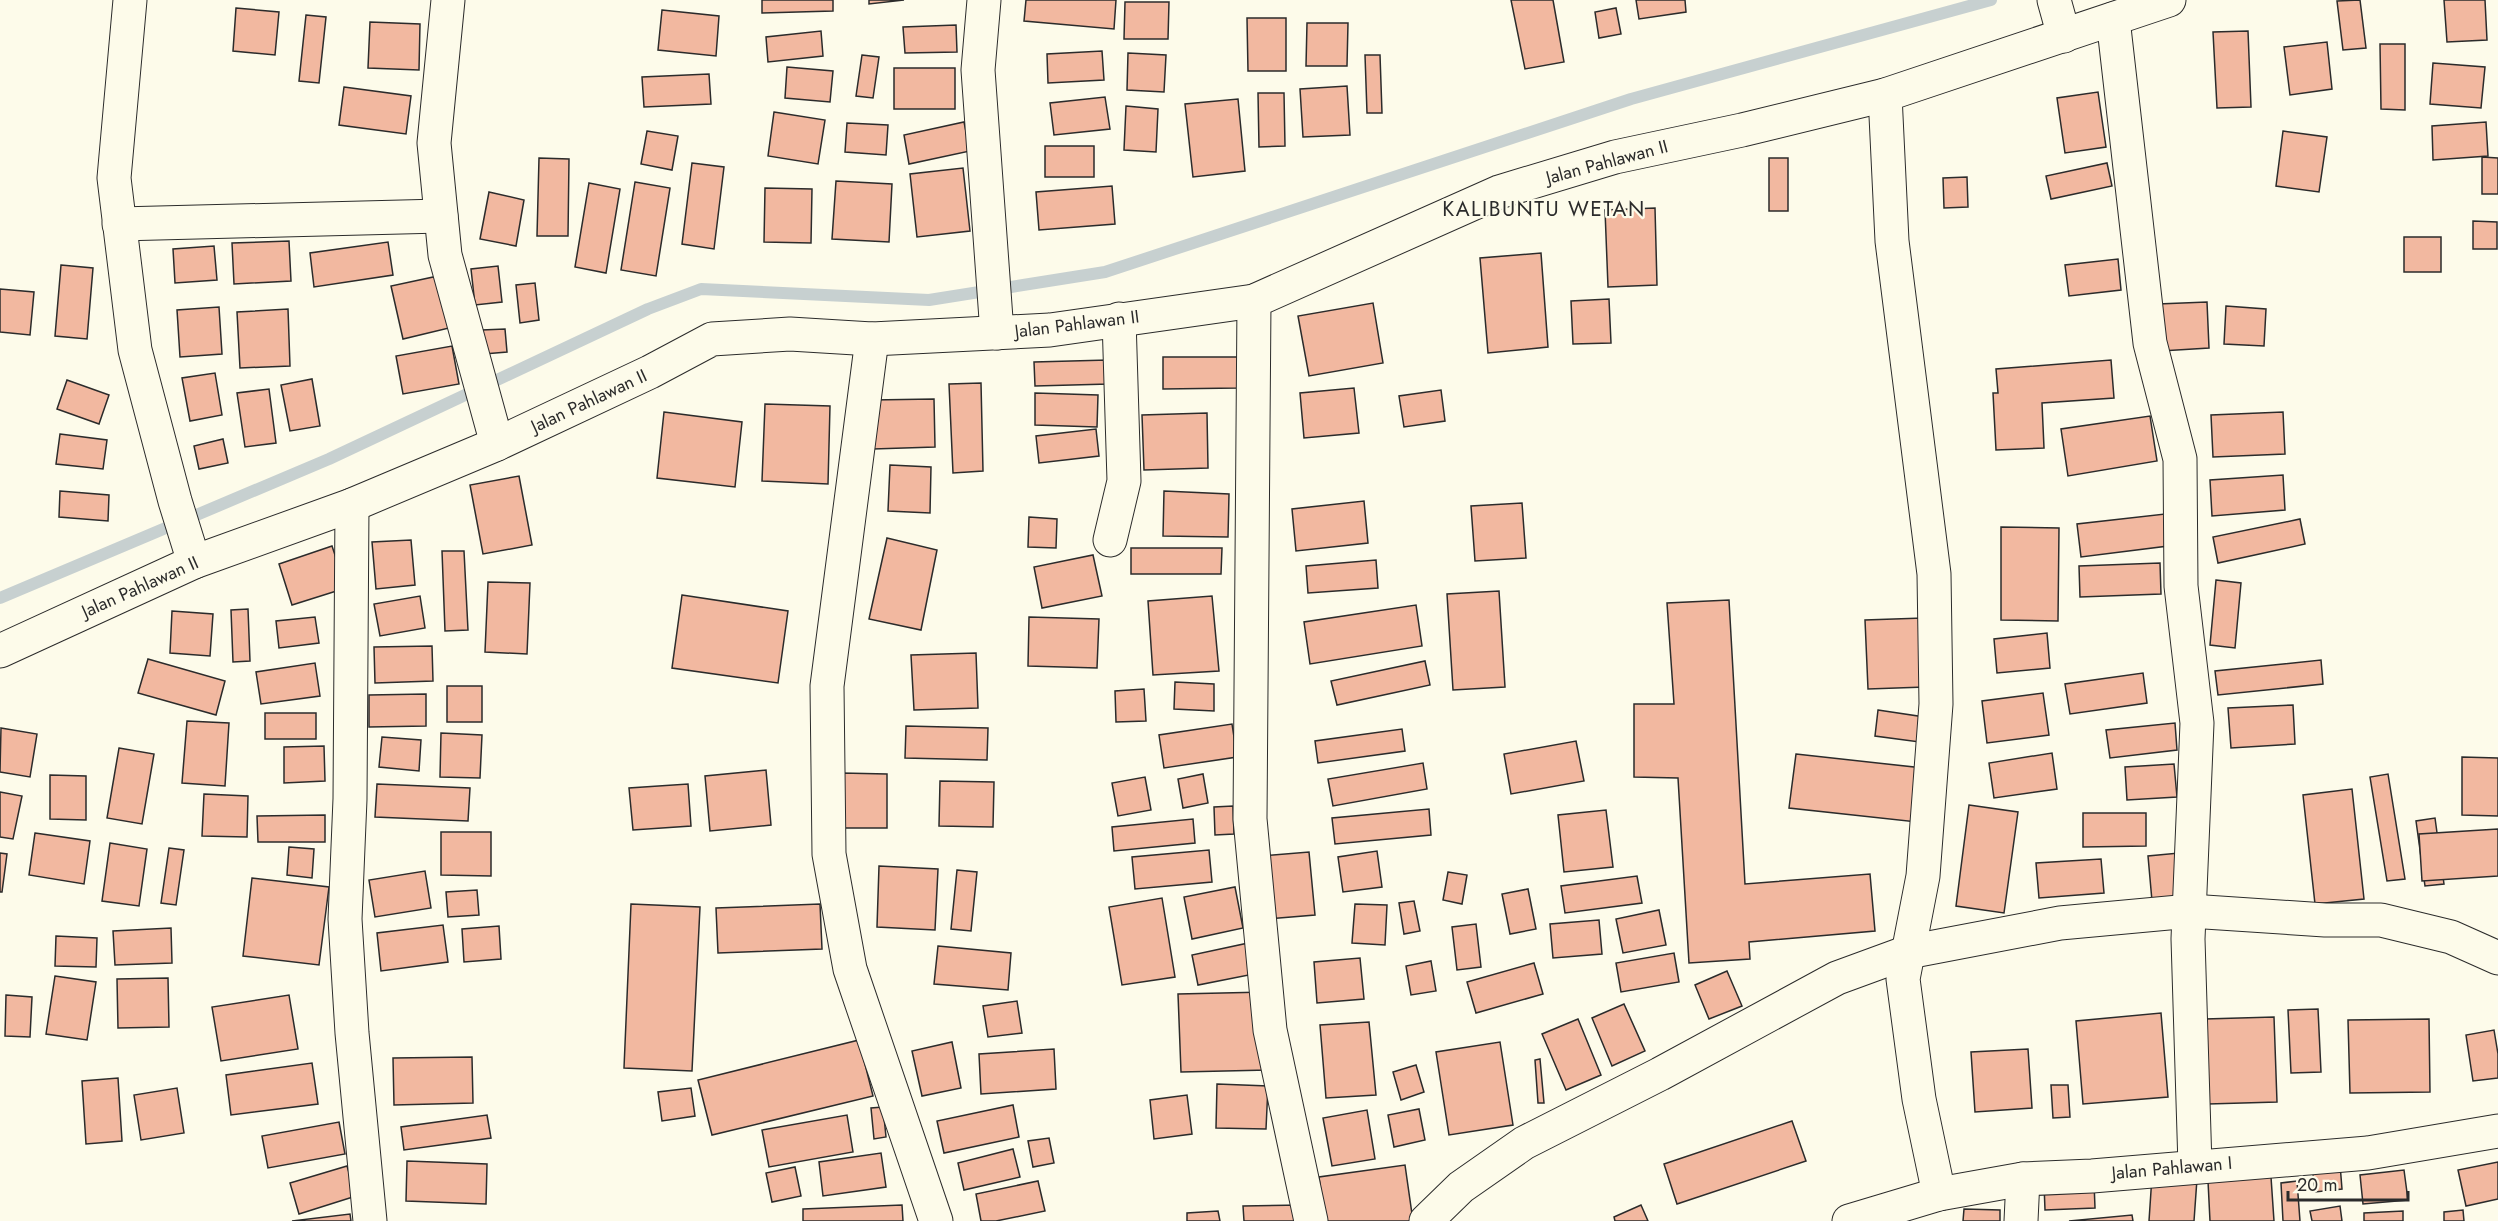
<svg xmlns="http://www.w3.org/2000/svg" width="2498" height="1221" font-family="Jost,sans-serif">
  <style>
    .lines { fill: none; stroke-linecap: round; stroke-linejoin: round }
    .stream { stroke: #c7d0d0; stroke-width: 12 }
    .building { fill: #f2b8a0; stroke: #2b2b2b; stroke-width: 1.5 }
    .minor-casing { stroke: #2b2b2b; stroke-width: 35 }
    .major-casing { stroke: #2b2b2b; stroke-width: 35 }
    .minor { stroke: #fdfbea; stroke-width: 33 }
    .major { stroke: #fdfbea; stroke-width: 33 }
    .labels { text-anchor: middle; dominant-baseline: central; stroke-width: 4.5; stroke-linejoin: round; paint-order: stroke }
    .street-label { font-size: 18px; fill: #2b2b2b; stroke: #fdfbea }
    .quarter-label { font-size: 21px; letter-spacing: 1.5px; fill: #2b2b2b; stroke: #fdfbea }
  </style>
  <rect width="100%" height="100%" fill="#fdfbea"/>
  <g class="lines">
    <path class="stream" d="M0 598 329 459 648 309 701 289 929 300 1105 272 1631 99 1991 0"/>
  </g>
  <g class="building">
    <path d="M762 0H833V11L762 13Z"/>
    <path d="M869 0H904L869 4Z"/>
    <path d="M1026 0H1116L1114 29 1024 21Z"/>
    <path d="M1511 0H1553L1564 62 1525 69Z"/>
    <path d="M1636 0H1685L1686 12 1639 19Z"/>
    <path d="M2360 0 2366 48 2343 50 2337 1Z"/>
    <path d="M2444 0H2485L2487 40 2447 42Z"/>
    <path d="M1125 2H1169L1168 39H1124Z"/>
    <path d="M236 8 279 12 275 55 233 51Z"/>
    <path d="M1616 8 1621 34 1599 38 1595 12Z"/>
    <path d="M662 10 719 16 716 56 658 50Z"/>
    <path d="M306 15 326 17 319 83 299 81Z"/>
    <path d="M1247 18H1286V71H1248Z"/>
    <path d="M370 22 420 24 419 70 368 68Z"/>
    <path d="M1307 23H1348L1347 66H1306Z"/>
    <path d="M956 25 957 52 905 53 903 27Z"/>
    <path d="M821 31 823 56 768 62 766 37Z"/>
    <path d="M2248 31 2251 107 2217 108 2213 32Z"/>
    <path d="M2327 42 2332 89 2290 95 2284 47Z"/>
    <path d="M2380 44H2405V110L2381 109Z"/>
    <path d="M1102 51 1104 80 1048 83 1047 54Z"/>
    <path d="M1128 53 1166 55 1164 92 1127 90Z"/>
    <path d="M862 55 879 57 873 98 856 96Z"/>
    <path d="M1365 55H1380L1382 113H1367Z"/>
    <path d="M2433 63 2485 67 2481 108 2430 104Z"/>
    <path d="M787 67 833 71 830 102 785 98Z"/>
    <rect x="894" y="68" width="61" height="41"/>
    <path d="M709 74 711 104 644 107 642 77Z"/>
    <path d="M1347 86 1350 135 1303 137 1300 89Z"/>
    <path d="M344 87 411 96 406 134 339 125Z"/>
    <path d="M2098 92 2106 147 2065 153 2057 98Z"/>
    <path d="M1258 93H1284L1285 146 1259 147Z"/>
    <path d="M1105 97 1110 129 1054 135 1050 103Z"/>
    <path d="M1238 99 1245 171 1193 177 1185 104Z"/>
    <path d="M1126 106 1158 109 1156 152 1124 150Z"/>
    <path d="M774 112 825 120 818 164 768 156Z"/>
    <path d="M964 122 970 151 909 164 904 135Z"/>
    <path d="M2486 122 2488 156 2433 160 2432 126Z"/>
    <path d="M847 123 888 125 886 155 845 152Z"/>
    <path d="M647 131 678 136 672 170 641 164Z"/>
    <path d="M2283 131 2327 137 2319 192 2276 186Z"/>
    <rect x="1045" y="146" width="49" height="31"/>
    <path d="M2482 157 2498 158V194H2482Z"/>
    <path d="M539 158 569 159 568 236H537Z"/>
    <rect x="1769" y="158" width="19" height="53"/>
    <path d="M692 163 724 167 714 249 682 244Z"/>
    <path d="M2107 163 2112 186 2051 199 2046 176Z"/>
    <path d="M963 168 970 231 917 237 910 174Z"/>
    <path d="M1967 177 1968 207 1944 208 1943 178Z"/>
    <path d="M836 181 892 184 889 242 832 239Z"/>
    <path d="M635 182 670 188 656 276 621 270Z"/>
    <path d="M589 183 620 189 606 273 575 267Z"/>
    <path d="M1112 186 1115 224 1039 230 1036 192Z"/>
    <path d="M765 188 812 189 811 243 764 242Z"/>
    <path d="M489 192 524 200 516 246 480 239Z"/>
    <path d="M1655 208 1657 285 1608 287 1605 210Z"/>
    <path d="M2473 221 2497 222V249H2473Z"/>
    <rect x="2404" y="237" width="37" height="35"/>
    <path d="M289 241 291 281 234 284 232 243Z"/>
    <path d="M388 242 393 275 314 287 310 253Z"/>
    <path d="M214 246 217 280 175 283 173 249Z"/>
    <path d="M1541 253 1548 347 1488 353 1480 258Z"/>
    <path d="M2118 259 2121 290 2069 296 2065 265Z"/>
    <path d="M61 265 93 268 87 339 55 336Z"/>
    <path d="M498 266 502 302 475 305 471 269Z"/>
    <path d="M438 276 449 328 403 339 391 286Z"/>
    <path d="M535 283 539 320 520 323 516 285Z"/>
    <path d="M0 289 34 292 30 335 0 332Z"/>
    <path d="M1609 299 1611 343 1573 344 1571 301Z"/>
    <path d="M2207 302 2209 348 2161 351 2158 304Z"/>
    <path d="M1373 303 1383 363 1309 376 1298 316Z"/>
    <path d="M2226 306 2266 309 2264 346 2224 344Z"/>
    <path d="M219 307 222 354 180 357 177 310Z"/>
    <path d="M288 309 290 366 240 368 237 312Z"/>
    <path d="M505 329 507 352 484 354 482 330Z"/>
    <path d="M452 346 459 384 403 394 396 356Z"/>
    <path d="M1163 357H1238V388L1163 389Z"/>
    <path d="M1108 360 1109 384 1035 386 1034 362Z"/>
    <path d="M2111 360 2114 398 2042 403 2044 448 1996 450 1993 393H1998L1996 369Z"/>
    <path d="M215 373 222 415 190 421 182 378Z"/>
    <path d="M312 379 320 426 290 431 281 385Z"/>
    <path d="M67 380 109 395 99 424 57 409Z"/>
    <path d="M981 383 983 471 953 473 949 384Z"/>
    <path d="M1354 388 1359 433 1304 438 1300 393Z"/>
    <path d="M269 389 276 443 245 447 237 393Z"/>
    <path d="M1441 390 1445 421 1404 427 1399 396Z"/>
    <path d="M1035 393 1098 395 1097 427 1035 425Z"/>
    <path d="M934 399 935 447 873 449 872 400Z"/>
    <path d="M765 404 830 406 828 484 762 481Z"/>
    <path d="M664 412 742 422 735 487 657 478Z"/>
    <path d="M2283 412 2285 454 2213 457 2211 415Z"/>
    <path d="M1207 413 1208 468 1144 470 1142 415Z"/>
    <path d="M2150 416 2157 461 2068 476 2061 429Z"/>
    <path d="M1096 429 1099 456 1039 463 1036 436Z"/>
    <path d="M60 434 107 440 103 469 56 464Z"/>
    <path d="M223 439 228 463 199 469 194 446Z"/>
    <path d="M890 465 931 467 930 513 888 511Z"/>
    <path d="M2283 475 2285 510 2212 516 2210 480Z"/>
    <path d="M519 476 532 545 483 554 470 485Z"/>
    <path d="M60 491 109 495 108 521 59 517Z"/>
    <path d="M1164 491 1229 494 1228 537 1163 536Z"/>
    <path d="M1364 501 1368 543 1296 551 1292 509Z"/>
    <path d="M1522 503 1526 558 1475 561 1471 506Z"/>
    <path d="M2165 514 2168 546 2081 557 2077 524Z"/>
    <path d="M1029 517 1057 519 1056 548 1028 547Z"/>
    <path d="M2300 519 2305 544 2218 563 2213 537Z"/>
    <path d="M2001 527 2059 528 2058 621 2001 620Z"/>
    <path d="M887 538 937 550 921 630 869 619Z"/>
    <path d="M411 540 415 585 376 589 372 542Z"/>
    <path d="M332 546 346 588 292 605 279 564Z"/>
    <path d="M1131 548H1222L1221 574H1131Z"/>
    <path d="M442 551H464L468 630 445 631Z"/>
    <path d="M1093 555 1102 596 1042 608 1034 567Z"/>
    <path d="M1376 560 1378 588 1308 593 1306 566Z"/>
    <path d="M2160 563 2161 594 2080 597 2079 566Z"/>
    <path d="M2216 580 2241 583 2235 648 2210 645Z"/>
    <path d="M488 582 530 583 527 654 485 652Z"/>
    <path d="M1499 591 1505 687 1453 690 1447 594Z"/>
    <path d="M682 595 788 611 778 683 672 668Z"/>
    <path d="M420 596 425 628 380 636 374 604Z"/>
    <path d="M1212 596 1219 671 1153 675 1148 601Z"/>
    <path d="M1729 600 1745 884 1870 874 1875 931 1749 942 1750 959 1689 963 1678 778 1634 777V704H1674L1667 603Z"/>
    <path d="M1416 605 1422 646 1310 664 1304 622Z"/>
    <path d="M248 609 250 661 233 662 231 610Z"/>
    <path d="M172 611 213 614 210 656 170 653Z"/>
    <path d="M315 617 319 643 279 648 276 621Z"/>
    <path d="M1029 617 1099 619 1097 668 1028 666Z"/>
    <path d="M1923 618 1925 687 1868 689 1865 620Z"/>
    <path d="M2047 633 2050 668 1997 673 1994 639Z"/>
    <path d="M432 646 433 681 375 683 374 647Z"/>
    <path d="M976 653 978 708 914 710 911 655Z"/>
    <path d="M148 659 225 681 216 715 138 693Z"/>
    <path d="M2321 660 2323 684 2218 695 2215 671Z"/>
    <path d="M1425 661 1430 685 1337 705 1331 681Z"/>
    <path d="M315 663 320 696 261 704 256 672Z"/>
    <path d="M2143 673 2147 703 2070 714 2065 684Z"/>
    <path d="M1175 682 1214 684V711L1174 709Z"/>
    <rect x="447" y="686" width="35" height="36"/>
    <path d="M1144 689 1146 721 1116 722 1115 691Z"/>
    <path d="M2043 693 2049 735 1987 743 1982 701Z"/>
    <path d="M426 694V726L369 727V695Z"/>
    <path d="M2293 705 2295 744 2231 748 2228 708Z"/>
    <path d="M1878 710 1931 718 1927 743 1875 736Z"/>
    <rect x="265" y="713" width="51" height="26"/>
    <path d="M187 721 229 723 225 786 182 783Z"/>
    <path d="M2175 723 2177 750 2110 758 2106 730Z"/>
    <path d="M1232 724 1237 757 1164 768 1159 735Z"/>
    <path d="M906 726 988 728 987 760 905 758Z"/>
    <path d="M1 728 37 734 30 777 0 772Z"/>
    <path d="M1402 729 1405 751 1318 763 1315 741Z"/>
    <path d="M441 733 482 735 480 778 440 777Z"/>
    <path d="M382 737 421 740 419 771 379 767Z"/>
    <path d="M1576 741 1584 781 1511 794 1504 754Z"/>
    <path d="M324 746 325 781 284 783V747Z"/>
    <path d="M119 748 154 754 142 824 107 818Z"/>
    <path d="M2052 753 2057 789 1994 798 1989 763Z"/>
    <path d="M1796 754 1923 768 1917 822 1789 808Z"/>
    <path d="M2462 757 2498 758V816L2462 815Z"/>
    <path d="M1423 763 1427 789 1333 806 1328 779Z"/>
    <path d="M2174 764 2177 797 2127 800 2125 767Z"/>
    <path d="M766 770 771 825 710 831 705 776Z"/>
    <path d="M841 773 887 774V828H841Z"/>
    <path d="M1203 774 1208 803 1183 808 1178 779Z"/>
    <path d="M2388 774 2405 879 2387 881 2370 777Z"/>
    <path d="M50 775 86 776V820L50 819Z"/>
    <path d="M1145 777 1151 810 1118 816 1112 783Z"/>
    <path d="M940 781 994 782 993 827 939 826Z"/>
    <path d="M377 784 470 788 468 821 375 817Z"/>
    <path d="M688 784 691 826 633 830 629 788Z"/>
    <path d="M2352 789 2364 899 2315 904 2303 795Z"/>
    <path d="M0 792 22 796 13 839 0 837Z"/>
    <path d="M204 794 248 796 247 837 202 836Z"/>
    <path d="M1969 805 2018 812 2004 913 1956 906Z"/>
    <path d="M1233 806 1234 834 1215 835 1214 807Z"/>
    <path d="M1429 809 1431 835 1335 844 1332 818Z"/>
    <path d="M1606 810 1613 867 1564 872 1558 815Z"/>
    <path d="M2083 813H2146V846L2083 847Z"/>
    <path d="M325 815V842H258L257 816Z"/>
    <path d="M2435 818 2444 884 2425 886 2416 821Z"/>
    <path d="M1193 819 1195 843 1114 851 1112 827Z"/>
    <path d="M2498 829V876L2422 881 2419 834Z"/>
    <path d="M441 832H491V876L441 875Z"/>
    <path d="M35 833 90 841 84 884 29 875Z"/>
    <path d="M110 843 147 849 139 906 102 901Z"/>
    <path d="M289 847 314 849 312 878 287 875Z"/>
    <path d="M169 848 184 850 176 905 161 903Z"/>
    <path d="M1209 850 1212 882 1135 889 1132 857Z"/>
    <path d="M1377 851 1382 887 1343 892 1338 857Z"/>
    <path d="M1309 852 1315 915 1268 919 1262 856Z"/>
    <path d="M0 853 7 854 2 892H0Z"/>
    <path d="M2179 853 2182 898 2152 901 2148 856Z"/>
    <path d="M2101 859 2104 893 2039 898 2036 863Z"/>
    <path d="M879 866 938 869 935 930 877 927Z"/>
    <path d="M957 870 977 872 971 931 951 929Z"/>
    <path d="M425 871 431 908 375 917 369 880Z"/>
    <path d="M1448 872 1467 875 1462 904 1443 900Z"/>
    <path d="M1637 876 1642 903 1565 913 1561 886Z"/>
    <path d="M252 878 329 887 319 965 243 956Z"/>
    <path d="M1235 887 1243 928 1192 939 1184 897Z"/>
    <path d="M1528 889 1536 929 1510 934 1502 894Z"/>
    <path d="M477 890 479 915 448 917 446 892Z"/>
    <path d="M1162 898 1175 977 1122 985 1109 907Z"/>
    <path d="M1414 901 1420 931 1404 934 1399 903Z"/>
    <path d="M631 904 700 907 692 1071 624 1068Z"/>
    <path d="M820 904 822 949 718 953 716 908Z"/>
    <path d="M1355 904 1387 905 1385 945 1352 943Z"/>
    <path d="M1659 910 1666 945 1623 953 1616 919Z"/>
    <path d="M1599 920 1602 954 1553 958 1550 924Z"/>
    <path d="M1476 924 1481 967 1457 970 1452 927Z"/>
    <path d="M443 925 448 962 381 971 377 933Z"/>
    <path d="M499 926 501 959 464 962 462 929Z"/>
    <path d="M171 928 172 963 115 965 113 931Z"/>
    <path d="M56 936 97 938 96 967 55 966Z"/>
    <path d="M1253 942 1259 973 1198 985 1192 955Z"/>
    <path d="M938 946 1011 953 1008 990 934 984Z"/>
    <path d="M1674 953 1679 982 1621 992 1616 963Z"/>
    <path d="M1360 958 1364 999 1317 1003 1314 962Z"/>
    <path d="M1431 961 1436 991 1411 995 1406 966Z"/>
    <path d="M1534 963 1543 994 1476 1013 1467 982Z"/>
    <path d="M1727 971 1742 1006 1709 1019 1695 985Z"/>
    <path d="M55 976 96 982 87 1040 46 1034Z"/>
    <path d="M168 978 169 1027 118 1028 117 979Z"/>
    <path d="M1266 992 1268 1070 1181 1072 1178 994Z"/>
    <path d="M6 995 32 997 30 1037 5 1036Z"/>
    <path d="M289 995 298 1049 221 1061 212 1007Z"/>
    <path d="M1017 1001 1022 1033 988 1037 983 1006Z"/>
    <path d="M1624 1004 1645 1051 1612 1066 1592 1018Z"/>
    <path d="M2318 1009 2321 1072 2291 1073 2288 1010Z"/>
    <path d="M2161 1013 2168 1097 2083 1104 2076 1021Z"/>
    <path d="M2274 1017 2277 1102 2208 1104 2205 1019Z"/>
    <path d="M1578 1019 1601 1075 1566 1090 1542 1034Z"/>
    <path d="M2429 1019 2430 1092 2350 1093 2348 1020Z"/>
    <path d="M1369 1022 1376 1095 1326 1098 1320 1025Z"/>
    <path d="M2494 1030 2498 1054V1078L2473 1081 2466 1035Z"/>
    <path d="M859 1040 873 1096 712 1135 698 1080Z"/>
    <path d="M952 1042 961 1088 922 1096 912 1051Z"/>
    <path d="M1500 1042 1513 1125 1449 1135 1436 1052Z"/>
    <path d="M1054 1049 1056 1089 981 1094 979 1054Z"/>
    <path d="M2028 1049 2032 1108 1975 1112 1971 1052Z"/>
    <path d="M472 1057 473 1103 394 1105 393 1058Z"/>
    <path d="M1540 1059 1544 1103H1538L1535 1060Z"/>
    <path d="M312 1063 318 1104 231 1115 226 1075Z"/>
    <path d="M1416 1065 1424 1092 1401 1100 1393 1072Z"/>
    <path d="M118 1078 122 1141 86 1144 82 1081Z"/>
    <path d="M1217 1084 1268 1086 1266 1129 1216 1128Z"/>
    <path d="M2051 1085H2068L2070 1117 2053 1118Z"/>
    <path d="M177 1088 184 1133 141 1140 134 1095Z"/>
    <path d="M691 1088 695 1116 662 1121 658 1092Z"/>
    <path d="M1187 1095 1192 1134 1154 1139 1150 1100Z"/>
    <path d="M1013 1105 1019 1137 944 1153 937 1121Z"/>
    <path d="M883 1107 886 1137 874 1139 871 1108Z"/>
    <path d="M1419 1109 1425 1140 1394 1147 1388 1115Z"/>
    <path d="M1367 1110 1375 1159 1332 1166 1323 1118Z"/>
    <path d="M487 1115 491 1138 404 1150 401 1127Z"/>
    <path d="M847 1115 853 1152 769 1167 762 1130Z"/>
    <path d="M1792 1121 1806 1161 1677 1204 1664 1164Z"/>
    <path d="M339 1122 345 1154 268 1168 262 1136Z"/>
    <path d="M1049 1138 1054 1163 1033 1167 1028 1141Z"/>
    <path d="M1013 1149 1020 1177 964 1190 958 1163Z"/>
    <path d="M881 1153 886 1187 823 1196 819 1162Z"/>
    <path d="M407 1161 487 1164 486 1204 406 1201Z"/>
    <path d="M2498 1162V1199L2466 1206 2458 1170Z"/>
    <path d="M2340 1164 2342 1189 2315 1192 2312 1167Z"/>
    <path d="M1405 1165 1413 1221H1325L1319 1177Z"/>
    <path d="M347 1166 356 1196 299 1214 290 1183Z"/>
    <path d="M795 1167 801 1196 772 1202 766 1173Z"/>
    <path d="M2404 1170 2408 1200 2363 1204 2360 1175Z"/>
    <path d="M2152 1176 2197 1179 2194 1221H2149Z"/>
    <path d="M2271 1177 2274 1221H2210L2208 1181Z"/>
    <path d="M1038 1181 1045 1211 996 1221H981L976 1194Z"/>
    <path d="M2297 1181 2300 1221H2283L2281 1183Z"/>
    <path d="M2094 1182 2095 1208 2045 1210 2044 1184Z"/>
    <path d="M902 1205 903 1221H803V1209Z"/>
    <path d="M1303 1205V1221H1244L1243 1206Z"/>
    <path d="M1641 1205 1648 1221H1615L1614 1217Z"/>
    <path d="M2340 1206 2342 1221H2312L2310 1211Z"/>
    <path d="M1964 1209 2000 1210V1221H1963Z"/>
    <path d="M2463 1210 2464 1221H2444V1212Z"/>
    <path d="M1218 1211 1220 1221H1187V1213Z"/>
    <path d="M2403 1211V1221H2364V1213Z"/>
    <path d="M350 1214 351 1221H292Z"/>
    <path d="M2132 1215 2133 1221H2069Z"/>
  </g>
  <g class="lines">
    <g class="minor-casing">
      <g id="minor">
        <path d="M130 0 114 178 135 350 175 501 194 562"/>
        <path d="M448 0 434 143 445 255 497 444"/>
        <path d="M984 0 978 70 997 333"/>
        <path d="M2054 0 2064 36"/>
        <path d="M2113 19 2150 343 2180 459 2181 586 2197 723 2188 939 2195 1166"/>
        <path d="M1885 95 1892 241 1934 574 1936 704 1923 876 1903 979 1919 1099 1939 1194"/>
        <path d="M119 224 441 216"/>
        <path d="M1254 301 1250 819 1270 1030 1311 1221"/>
        <path d="M872 339 827 686 829 854 850 969 936 1221"/>
        <path d="M352 505 350 799 345 919 352 1033 370 1221"/>
        <path d="M1110 540 1124 481 1119 319"/>
        <path d="M0 651 194 562 352 505 497 444 650 372 712 339 790 334 872 339 1050 330 1254 301 1499 192 1615 157 1742 130 1885 95 2169 0"/>
        <path d="M1426 1221 1461 1187 1524 1143 1660 1074 1837 978 1908 952 2060 923 2190 911 2325 920H2381L2451 937 2498 958"/>
        <path d="M2021 1221 2023 1179"/>
      </g>
    </g>
    <g class="major-casing">
      <path id="major" d="M1849 1221 1939 1194 2023 1179 2092 1176 2368 1153 2498 1131"/>
    </g>
    <use href="#minor" class="minor"/>
    <use href="#major" class="major"/>
  </g>
  <g class="labels">
    <g class="street-label">
      <text transform="translate(1607 162) rotate(-15)">Jalan Pahlawan II</text>
      <text transform="translate(1077 324) rotate(-7)">Jalan Pahlawan II</text>
      <text transform="translate(589 401) rotate(-25)">Jalan Pahlawan II</text>
      <text transform="translate(140 587) rotate(-24)">Jalan Pahlawan II</text>
      <text transform="translate(2172 1168) rotate(-5)">Jalan Pahlawan I</text>
    </g>
    <g class="quarter-label">
      <text x="1544" y="209">KALIBUNTU WETAN</text>
    </g>
  </g>
  <path d="M2288 1191v9h120v-9" fill="none" stroke="#2b2b2b" stroke-width="3"/>
  <text x="2297" y="1191" font-size="18" fill="#2b2b2b" stroke="#fdfbea" stroke-width="4.5" paint-order="stroke">20 m</text>
</svg>
